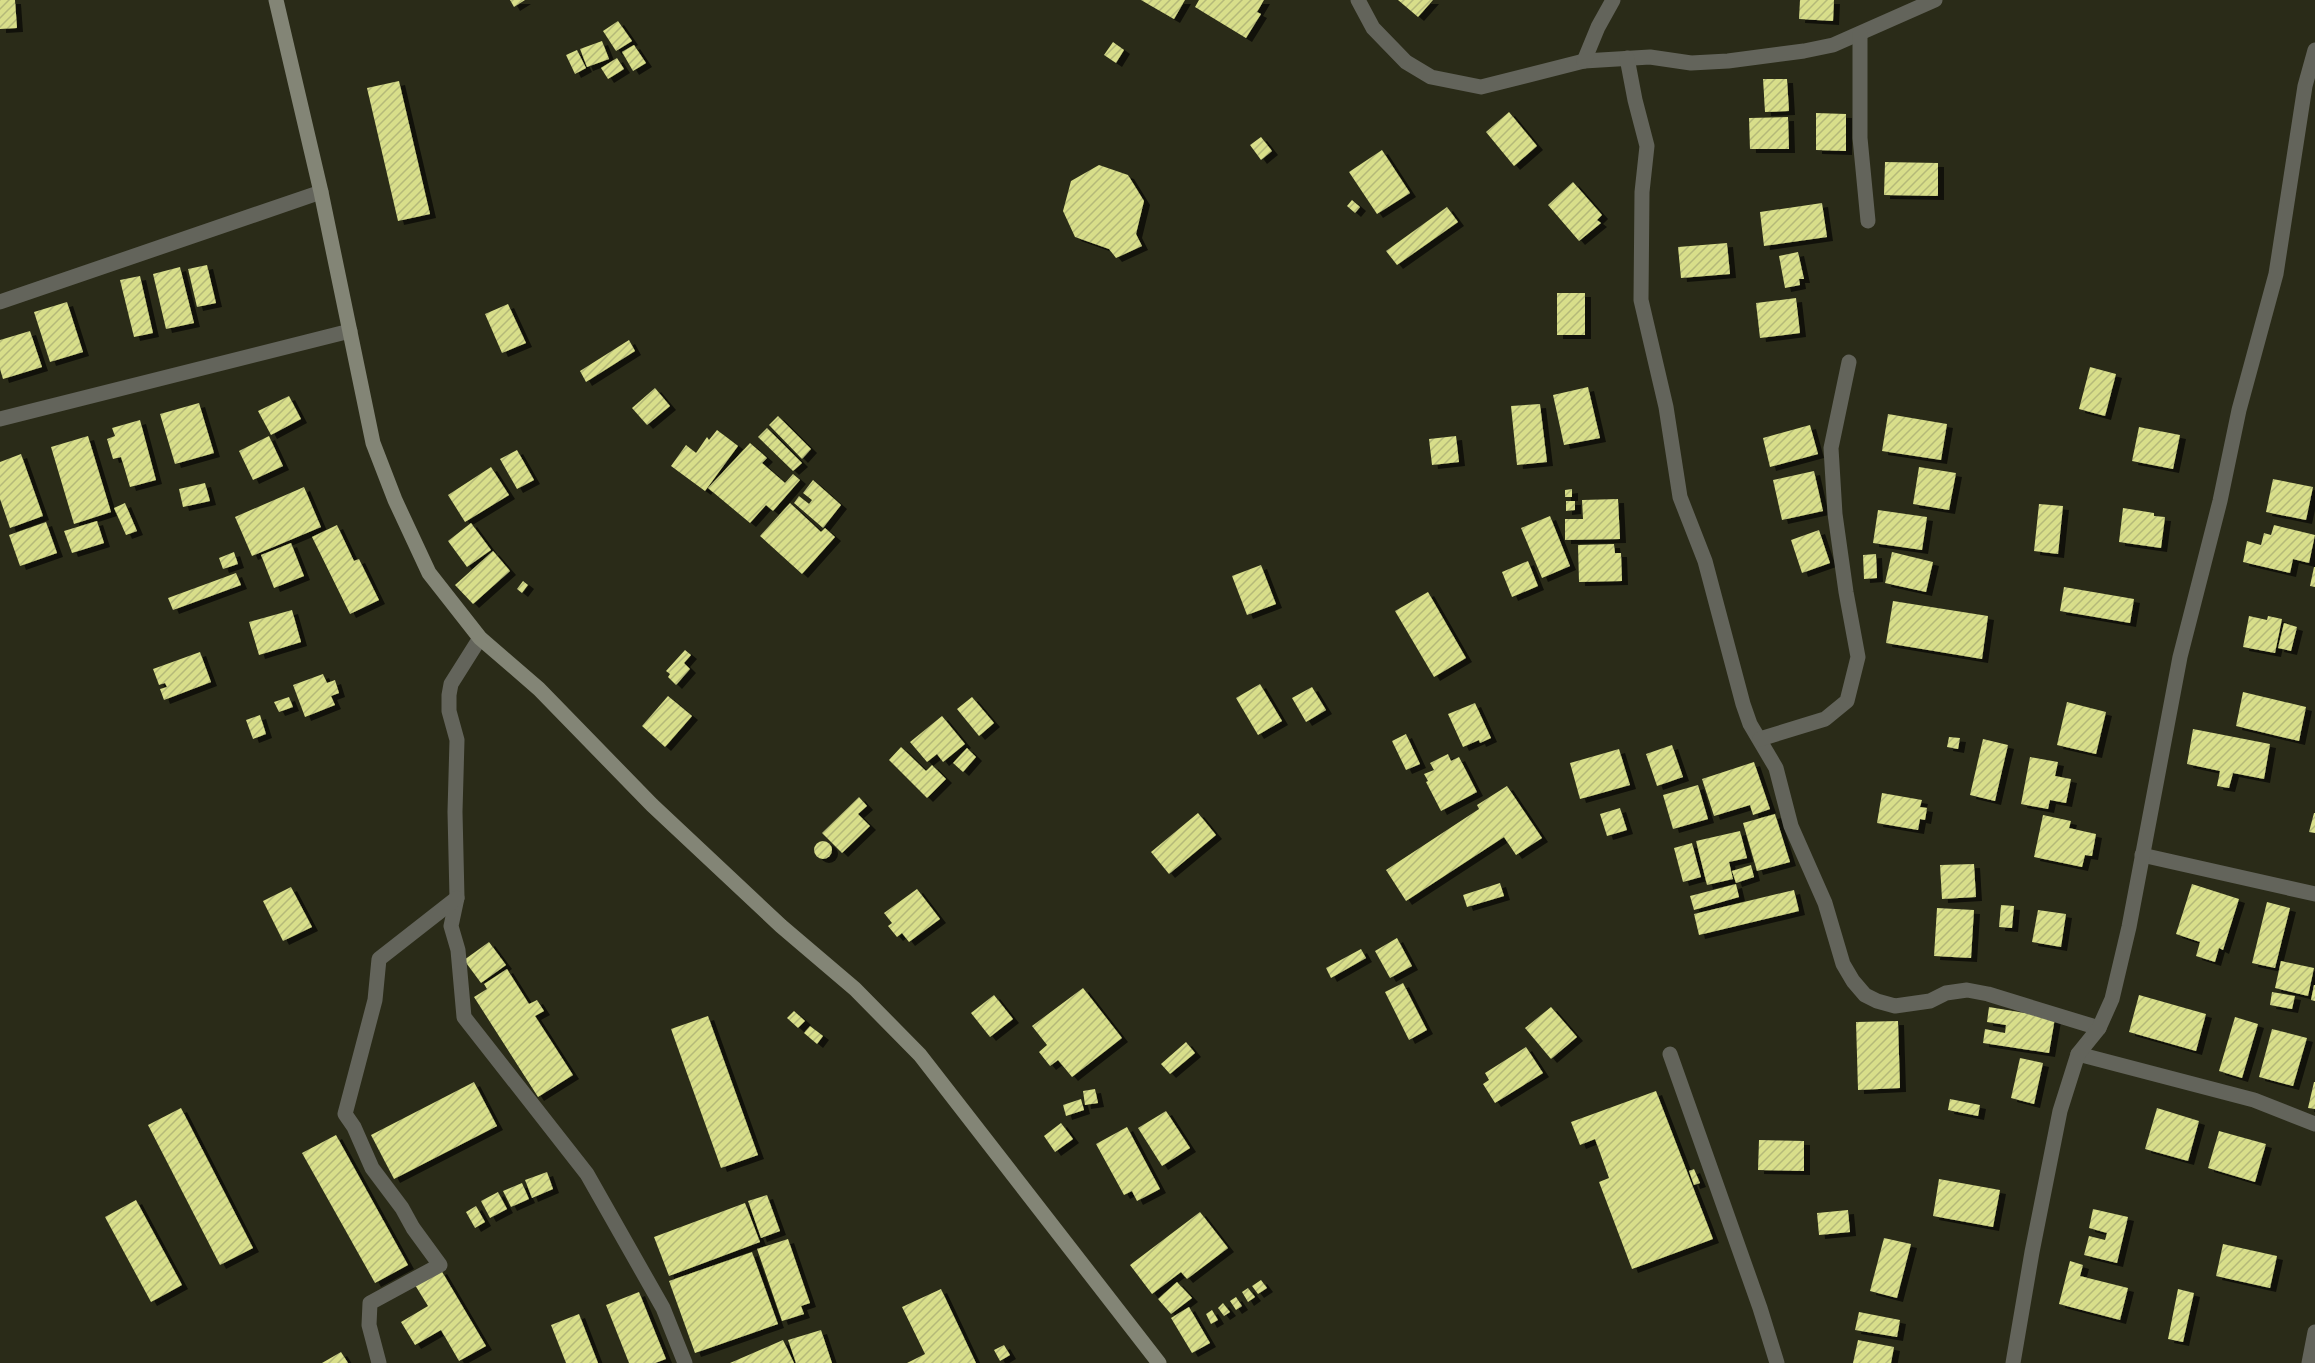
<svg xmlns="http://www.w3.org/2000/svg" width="2315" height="1363" font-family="Barlow,sans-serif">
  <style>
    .building { fill: url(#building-hatch); filter: url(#shadow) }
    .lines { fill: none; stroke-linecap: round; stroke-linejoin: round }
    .street { stroke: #63645b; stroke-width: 15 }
    .secondary { stroke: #838576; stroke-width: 15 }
  </style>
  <defs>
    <pattern id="building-hatch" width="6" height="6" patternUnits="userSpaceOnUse" patternTransform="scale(1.5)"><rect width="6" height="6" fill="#d8de8a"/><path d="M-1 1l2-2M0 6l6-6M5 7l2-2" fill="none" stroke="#b4b979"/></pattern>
    <filter id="shadow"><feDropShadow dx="6" dy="4" stdDeviation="0" flood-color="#0009"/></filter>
  </defs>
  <rect width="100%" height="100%" fill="#2a2b18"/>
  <g class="building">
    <path d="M0 0H15L17 28 0 29Z"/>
    <path d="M510 0H525L514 7Z"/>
    <path d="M1141 0H1185L1174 19Z"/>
    <path d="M1199 0H1264L1257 12 1261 14 1246 38 1195 7Z"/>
    <path d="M1398 0H1433L1418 17Z"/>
    <path d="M1800 0H1834L1833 21 1799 19Z"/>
    <path d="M618 21 632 41 616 51 603 31Z"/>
    <path d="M602 41 609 59 587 67 580 49Z"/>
    <path d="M1113 42 1124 50 1116 63 1104 55Z"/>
    <path d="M634 45 646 63 633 71 622 52Z"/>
    <path d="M577 50 586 68 575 74 566 55Z"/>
    <path d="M617 58 624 69 608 79 601 68Z"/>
    <path d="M1763 79H1787L1789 111 1765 112Z"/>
    <path d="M399 81 430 214 398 221 367 88Z"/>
    <path d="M1509 112 1537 146 1514 166 1486 132Z"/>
    <path d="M1816 113 1846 114V151L1816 150Z"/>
    <path d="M1788 117 1789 149H1750L1749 118Z"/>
    <path d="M1261 137 1272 151 1261 160 1250 145Z"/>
    <path d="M1382 150 1410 193 1377 214 1349 172Z"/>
    <path d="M1885 162 1938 163V196L1884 195Z"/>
    <path d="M1099 165 1128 175 1144 201 1136 234 1142 246 1116 258 1109 249 1075 237 1063 211 1071 181Z"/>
    <path d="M1573 182 1602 215 1597 220 1601 223 1579 241 1548 205Z"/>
    <path d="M1352 200 1360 207 1355 213 1347 206Z"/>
    <path d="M1822 203 1827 237 1764 246 1760 212Z"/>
    <path d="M1447 207 1458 222 1397 265 1386 251Z"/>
    <path d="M1727 243 1730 274 1681 278 1678 247Z"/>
    <path d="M1798 252 1804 279H1799L1800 285 1785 288 1779 256Z"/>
    <path d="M207 265 216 303 197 307 188 269Z"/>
    <path d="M180 267 194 323 166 329 153 274Z"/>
    <path d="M140 276 153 333 134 337 120 280Z"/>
    <rect x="1557" y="293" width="28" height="42"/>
    <path d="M1796 298 1800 333 1760 338 1756 303Z"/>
    <path d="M67 302 83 352 50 362 34 312Z"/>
    <path d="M508 304 526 343 502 353 485 314Z"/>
    <path d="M30 331 42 367 3 379 0 369V340Z"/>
    <path d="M629 340 635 351 586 382 580 371Z"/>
    <path d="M2090 367 2116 374 2105 416 2079 409Z"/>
    <path d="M1588 387 1600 438 1564 445 1553 395Z"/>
    <path d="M655 388 670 406 647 425 632 408Z"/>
    <path d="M289 396 301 419 271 435 258 411Z"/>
    <path d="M199 403 214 453 175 464 160 414Z"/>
    <path d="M1540 404 1547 462 1517 465 1511 406Z"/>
    <path d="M1888 414 1947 424 1941 460 1882 451Z"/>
    <path d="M778 416 811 449 802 459 769 425Z"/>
    <path d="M140 420 156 480 130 487 121 457 113 459 107 439 115 436 112 428Z"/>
    <path d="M1810 425 1818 454 1770 467 1763 438Z"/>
    <path d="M2139 427 2180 435 2173 469 2132 461Z"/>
    <path d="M767 428 802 463 793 471 758 437Z"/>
    <path d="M717 430 738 446 705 491 671 466 686 445 696 453 707 437 709 440Z"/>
    <path d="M88 436 111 512 74 524 51 447Z"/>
    <path d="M269 436 283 466 253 480 239 451Z"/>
    <path d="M1456 436 1459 462 1432 465 1429 439Z"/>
    <path d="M750 443 767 458 762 463 785 483 793 474 800 480 773 511 766 505 750 523 708 488Z"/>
    <path d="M517 450 534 480 517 489 500 459Z"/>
    <path d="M21 454 43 516 10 528 0 499V462Z"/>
    <path d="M491 467 509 495 465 522 448 495Z"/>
    <path d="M1919 467 1956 473 1949 510 1913 504Z"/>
    <path d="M1814 471 1823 511 1782 520 1773 480Z"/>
    <path d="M2273 479 2313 487 2306 520 2266 512Z"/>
    <path d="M813 480 841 505 823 528 794 503 799 496 809 504 812 500 803 493Z"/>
    <path d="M205 483 210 501 183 507 179 489Z"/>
    <path d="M304 487 321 527 252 556 235 517Z"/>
    <path d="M1572 489V497H1565V490Z"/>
    <path d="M1618 499 1620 539 1565 540V519H1583L1582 500Z"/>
    <path d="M1566 501H1575V510L1566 511Z"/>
    <path d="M125 503 137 531 126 535 114 508Z"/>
    <path d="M790 503 821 532 825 528 835 537 802 574 760 536Z"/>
    <path d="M2039 504 2063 506 2058 554 2034 551Z"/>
    <path d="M2123 508 2154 513V516L2165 517 2161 548 2119 542Z"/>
    <path d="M1878 510 1927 517 1922 550 1873 543Z"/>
    <path d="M1550 516 1570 566 1542 578 1521 528Z"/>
    <path d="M97 521 104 543 72 553 64 531Z"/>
    <path d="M46 522 57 553 20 566 9 535Z"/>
    <path d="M471 523 491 550 467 567 448 541Z"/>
    <path d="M337 525 354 561 359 559 379 600 350 614 312 537Z"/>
    <path d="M2274 525 2315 535 2309 563 2293 559 2290 573 2243 562 2247 541 2261 545 2264 533 2271 535Z"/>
    <path d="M1819 530 1830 563 1802 573 1791 540Z"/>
    <path d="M291 543 304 576 274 588 261 555Z"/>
    <path d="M1614 544 1615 553H1621L1622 581 1579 582 1578 545Z"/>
    <path d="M493 551 510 571 473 604 455 585Z"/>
    <path d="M234 552 238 564 223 569 219 558Z"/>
    <path d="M1892 552 1933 562 1926 592 1885 583Z"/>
    <path d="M1876 554 1877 578 1864 579 1863 555Z"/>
    <path d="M1528 561 1538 586 1512 597 1502 572Z"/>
    <path d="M1261 565 1276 604 1247 615 1232 576Z"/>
    <path d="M2314 567H2315V587L2310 586Z"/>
    <path d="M236 573 241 585 173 610 168 598Z"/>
    <path d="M523 581 528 585 522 593 517 589Z"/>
    <path d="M2064 587 2134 599 2130 623 2060 611Z"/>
    <path d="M1428 592 1466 658 1434 677 1395 611Z"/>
    <path d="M1893 601 1988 616 1982 659 1886 643Z"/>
    <path d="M292 610 301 642 259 655 249 622Z"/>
    <path d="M2249 616 2267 620 2268 616 2282 619 2275 653 2243 647Z"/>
    <path d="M2284 623 2297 627 2291 651 2278 648Z"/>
    <path d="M685 650 691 655 684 663 690 669 676 685 668 677 670 674 666 671Z"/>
    <path d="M200 652 211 682 164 700 160 689 167 687 165 683 159 685 153 669Z"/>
    <path d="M323 674 327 683 335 680 339 693 331 696 335 705 305 717 293 685Z"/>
    <path d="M1260 684 1282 721 1258 735 1236 698Z"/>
    <path d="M1312 687 1326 710 1306 722 1292 698Z"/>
    <path d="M2243 692 2306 707 2299 741 2236 726Z"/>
    <path d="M668 696 692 716 665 747 642 726Z"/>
    <path d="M289 697 293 707 279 712 274 702Z"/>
    <path d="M972 697 994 723 979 736 957 709Z"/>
    <path d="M2067 702 2106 712 2096 754 2057 745Z"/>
    <path d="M1475 703 1491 738 1480 743 1479 740 1463 747 1448 714Z"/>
    <path d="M260 715 266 734 253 739 246 720Z"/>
    <path d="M942 716 965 744 943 762 937 754 927 762 910 742Z"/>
    <path d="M2193 729 2270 744 2264 779 2233 773 2229 788 2217 786 2220 771 2187 764Z"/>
    <path d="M1406 734 1420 764 1406 770 1392 741Z"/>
    <path d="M1949 737 1960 738 1958 749 1947 747Z"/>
    <path d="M1983 739 2008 745 1995 801 1970 795Z"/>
    <path d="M1672 745 1683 777 1657 786 1646 754Z"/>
    <path d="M901 747 926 771 932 765 946 779 927 798 889 760Z"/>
    <path d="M967 748 976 757 963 772 953 763Z"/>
    <path d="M1619 749 1630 785 1580 799 1570 763Z"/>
    <path d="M1448 754 1451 761 1459 757 1477 792 1441 811 1426 782 1428 781 1424 774 1434 770 1430 763Z"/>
    <path d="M2030 757 2058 762 2055 776 2071 779 2066 803 2050 800 2048 809 2021 804Z"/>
    <path d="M1754 762 1770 809 1753 815 1750 805 1714 816 1702 779Z"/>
    <path d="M1698 785 1708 819 1673 829 1663 795Z"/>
    <path d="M1507 786 1542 838 1516 855 1504 837 1406 901 1386 870 1479 809 1477 805Z"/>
    <path d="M1882 793 1922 800 1920 807 1927 808 1925 820 1920 819 1918 830 1877 823Z"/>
    <path d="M859 797 867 806 858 814 870 826 842 853 822 833Z"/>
    <path d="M1620 808 1627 830 1607 836 1600 814Z"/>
    <path d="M1198 813 1216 835 1169 874 1151 852Z"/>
    <path d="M2314 813H2315V833L2309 832Z"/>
    <path d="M1775 814 1790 862 1757 871 1743 823Z"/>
    <path d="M2043 815 2071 821 2069 828 2096 834 2092 856 2085 855 2082 867 2034 857Z"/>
    <path d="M1740 831 1747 858 1729 862 1733 879 1707 885 1696 841Z"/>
    <circle cx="823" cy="850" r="9"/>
    <path d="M1692 843 1701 877 1683 882 1674 848Z"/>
    <path d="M1974 864 1976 897 1942 899 1940 865Z"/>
    <path d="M1751 865 1754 877 1736 883 1732 871Z"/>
    <path d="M1500 883 1504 896 1467 907 1463 895Z"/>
    <path d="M1736 884 1739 897 1694 910 1690 896Z"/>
    <path d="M2192 884 2239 899 2223 950 2219 948 2215 962 2196 956 2200 942 2176 934Z"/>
    <path d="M291 887 312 927 283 941 263 901Z"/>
    <path d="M917 889 940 919 909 942 902 933 897 937 888 926 892 923 884 913Z"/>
    <path d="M1794 890 1799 911 1699 935 1694 914Z"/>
    <path d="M2267 902 2290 908 2275 968 2252 963Z"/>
    <path d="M2001 905 2014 906 2012 928 1999 927Z"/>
    <path d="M1937 908 1974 910 1971 958 1934 956Z"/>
    <path d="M2038 910 2066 914 2061 947 2032 942Z"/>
    <path d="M1397 938 1412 966 1390 978 1375 951Z"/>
    <path d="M489 942 506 965 481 983 464 960Z"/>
    <path d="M1361 949 1366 958 1331 978 1326 968Z"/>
    <path d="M2281 961 2314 968 2308 996 2275 988Z"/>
    <path d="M507 969 529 1004 537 1000 544 1011 535 1016 573 1075 538 1097 474 997 487 989 484 984Z"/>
    <path d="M1403 983 1427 1030 1409 1040 1385 992Z"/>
    <path d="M2314 985H2315V1001L2311 1000Z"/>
    <path d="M1083 988 1122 1038 1072 1077 1058 1060 1050 1066 1039 1052 1047 1045 1032 1026Z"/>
    <path d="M2272 992 2295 996 2292 1009 2270 1005Z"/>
    <path d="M994 995 1013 1019 990 1037 971 1013Z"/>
    <path d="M2139 995 2206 1014 2196 1051 2129 1032Z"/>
    <path d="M1551 1007 1577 1037 1551 1059 1525 1028Z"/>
    <path d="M1989 1007 2055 1018 2049 1053 1983 1043 1985 1029 2005 1033 2006 1025 1987 1022Z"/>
    <path d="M794 1011 805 1021 798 1028 787 1018Z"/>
    <path d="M708 1016 758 1155 721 1168 671 1029Z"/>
    <path d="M2235 1017 2258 1024 2242 1078 2219 1071Z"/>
    <path d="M1898 1021 1900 1088 1858 1090 1856 1022Z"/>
    <path d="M810 1026 823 1036 817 1044 804 1033Z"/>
    <path d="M2272 1029 2307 1038 2293 1086 2259 1077Z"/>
    <path d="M1186 1042 1195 1053 1170 1074 1161 1064Z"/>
    <path d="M1526 1047 1543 1073 1495 1103 1483 1084 1489 1080 1485 1073Z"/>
    <path d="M2020 1058 2043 1063 2034 1104 2011 1098Z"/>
    <path d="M474 1082 497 1126 394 1179 371 1135Z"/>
    <path d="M2314 1082H2315V1109L2308 1108Z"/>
    <path d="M1095 1089 1098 1103 1085 1105 1083 1091Z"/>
    <path d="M1656 1091 1713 1239 1632 1269 1599 1182 1609 1178 1595 1139 1580 1145 1571 1122Z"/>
    <path d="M1081 1099 1084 1110 1066 1116 1063 1105Z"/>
    <path d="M1950 1099 1980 1105 1978 1116 1948 1110Z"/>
    <path d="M181 1108 253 1248 220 1265 148 1125Z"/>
    <path d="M2157 1108 2199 1121 2188 1161 2145 1149Z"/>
    <path d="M1166 1111 1190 1148 1162 1166 1138 1128Z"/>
    <path d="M1061 1123 1073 1139 1055 1152 1044 1136Z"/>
    <path d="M1127 1127 1160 1189 1137 1201 1132 1191 1124 1195 1096 1144Z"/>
    <path d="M2219 1131 2266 1144 2255 1182 2208 1168Z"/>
    <path d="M336 1135 408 1265 375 1283 302 1153Z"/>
    <path d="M1759 1140 1804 1141V1171L1758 1170Z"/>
    <path d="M1694 1169 1700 1183 1694 1185 1689 1171Z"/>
    <path d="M547 1172 553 1189 532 1198 525 1180Z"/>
    <path d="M1939 1179 2000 1190 1993 1227 1933 1216Z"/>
    <path d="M522 1183 529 1199 511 1207 503 1191Z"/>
    <path d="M498 1192 507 1209 490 1218 481 1201Z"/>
    <path d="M767 1195 780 1231 761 1238 748 1201Z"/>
    <path d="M136 1200 182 1285 151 1302 105 1217Z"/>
    <path d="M745 1203 760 1242 669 1276 654 1237Z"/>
    <path d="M476 1206 485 1222 475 1228 466 1212Z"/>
    <path d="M2093 1209 2128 1217 2117 1263 2084 1255 2089 1236 2105 1240 2107 1233 2089 1228Z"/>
    <path d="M1848 1210 1850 1232 1819 1235 1817 1213Z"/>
    <path d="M1200 1212 1228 1248 1187 1279 1181 1272 1152 1294 1130 1265Z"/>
    <path d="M1884 1238 1911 1244 1897 1298 1870 1291Z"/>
    <path d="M788 1239 810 1303 801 1306 804 1314 782 1321 757 1249Z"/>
    <path d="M2223 1244 2277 1256 2270 1288 2216 1276Z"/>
    <path d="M752 1252 778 1324 695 1353 669 1281Z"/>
    <path d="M2070 1261 2083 1265 2080 1276 2128 1288 2120 1320 2059 1304Z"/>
    <path d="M441 1270 486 1346 459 1361 441 1330 415 1345 401 1322 428 1306 415 1285Z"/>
    <path d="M1261 1280 1267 1288 1258 1294 1252 1286Z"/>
    <path d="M1177 1282 1192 1298 1171 1314 1158 1299Z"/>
    <path d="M1248 1288 1255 1297 1248 1302 1242 1292Z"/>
    <path d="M941 1289 976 1363H907L925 1354 902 1307Z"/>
    <path d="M2178 1289 2194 1293 2183 1342 2168 1339Z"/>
    <path d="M639 1292 666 1359 655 1363H629L606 1305Z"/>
    <path d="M1236 1297 1242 1306 1236 1310 1230 1301Z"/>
    <path d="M1223 1303 1230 1312 1224 1316 1218 1308Z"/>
    <path d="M1189 1307 1210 1343 1192 1353 1171 1318Z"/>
    <path d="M1212 1310 1218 1320 1211 1324 1206 1314Z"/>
    <path d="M1859 1312 1900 1320 1897 1337 1855 1330Z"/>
    <path d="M579 1314 598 1363H566L551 1325Z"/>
    <path d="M821 1330 832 1363H796L788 1340Z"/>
    <path d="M783 1340 794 1363H730Z"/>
    <path d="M1858 1340 1894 1347 1891 1363H1853Z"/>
    <path d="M1004 1345 1010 1355 1000 1361 994 1350Z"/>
    <path d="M341 1352 348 1363H322Z"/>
  </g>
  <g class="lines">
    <g class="street">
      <path d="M1358 0 1373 28 1406 62 1431 77 1481 87 1584 61 1650 57 1691 63 1728 61 1804 51 1833 45 1935 0"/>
      <path d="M1860 34V138L1868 221"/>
      <path d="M1627 58 1635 100 1647 146 1642 192 1641 300 1666 407 1680 497 1705 561 1743 704 1750 724 1776 768 1791 826 1825 903 1843 964 1853 981 1865 995 1877 1001 1895 1006 1930 1001 1946 993 1967 990 1988 994 2099 1028"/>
      <path d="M1584 61 1598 27 1613 0"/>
      <path d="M0 302 321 192"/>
      <path d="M0 419 350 331"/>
      <path d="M480 638 451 684 449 695V711L457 740 455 812 457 898 451 926 458 950 464 1017 587 1174 663 1308 685 1363"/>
      <path d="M1760 739 1825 719 1847 701 1858 657 1846 592 1835 514 1831 448 1849 362"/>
      <path d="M2142 855 2315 894"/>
      <path d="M1670 1054 1760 1308 1777 1363"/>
      <path d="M2078 1054 2254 1100 2315 1124"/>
      <path d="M379 1363 369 1325 370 1303 440 1265 413 1228 402 1208 372 1168 354 1127 345 1114 375 1000 379 959 457 898"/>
      <path d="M2013 1363 2032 1252 2060 1111 2078 1054 2099 1028 2112 999 2129 927 2180 657 2220 501 2239 410 2276 274 2305 86 2315 50"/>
      <path d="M2309 1363 2315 1332"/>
    </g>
    <path class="secondary" d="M276 0 321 192 373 443 395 500 429 573 480 638 539 689 652 805 781 926 855 989 920 1055 1159 1363"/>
  </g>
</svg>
